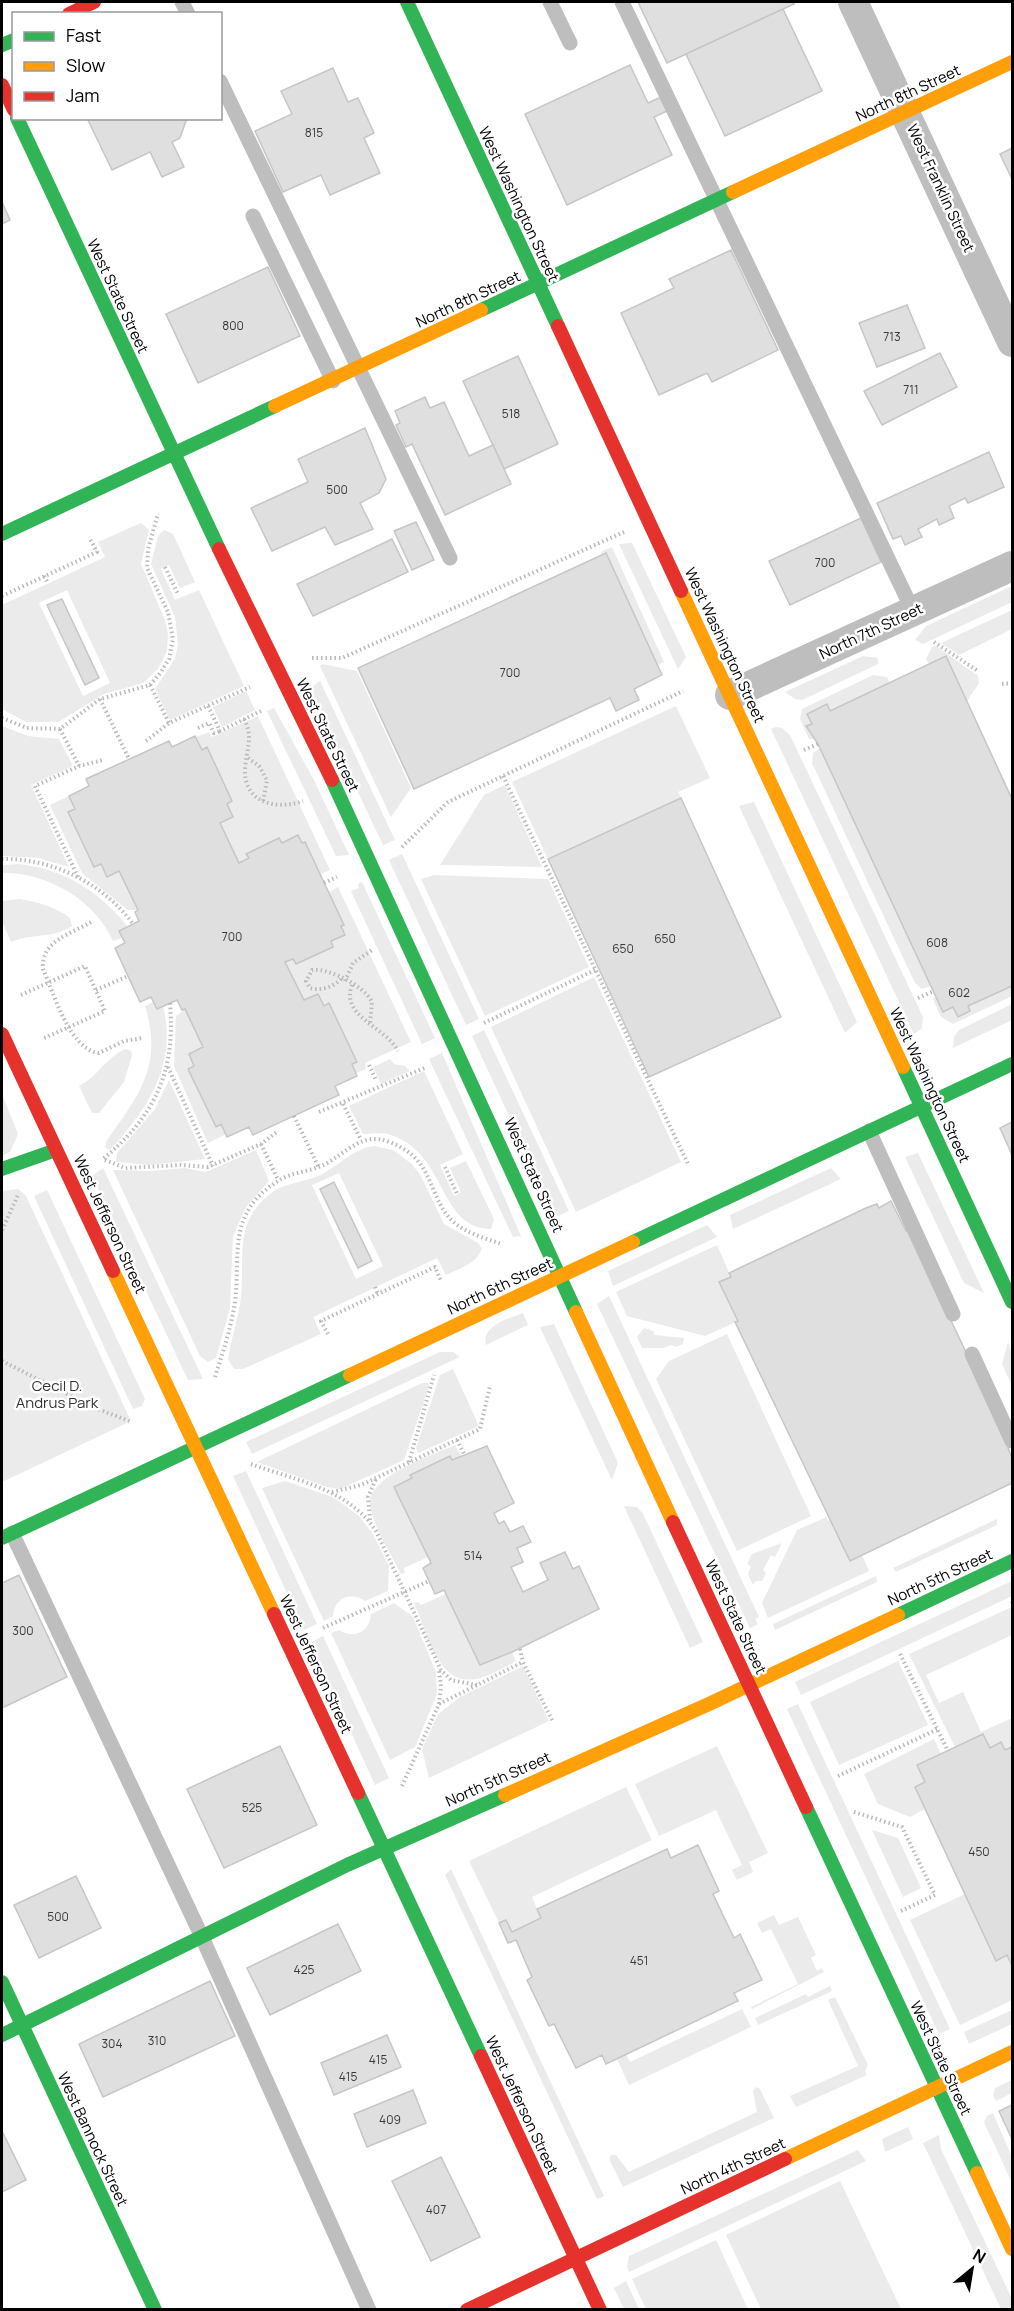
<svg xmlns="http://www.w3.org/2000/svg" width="1014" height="2311" font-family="Manrope,sans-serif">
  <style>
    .green { fill: #ebebeb; fill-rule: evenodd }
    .building { fill: #dfdfdf; stroke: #c6c6c6; stroke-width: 1.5 }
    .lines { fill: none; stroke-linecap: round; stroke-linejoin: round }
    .path { stroke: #b9b9b9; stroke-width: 4; stroke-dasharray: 1.5 3; stroke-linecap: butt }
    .lane { stroke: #bebebe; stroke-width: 15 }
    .street { stroke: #bebebe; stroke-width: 30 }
    .fast { stroke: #30b455; stroke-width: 14 }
    .slow { stroke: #ff9f0a; stroke-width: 14 }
    .jam { stroke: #e5322d; stroke-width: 14 }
    .labels { text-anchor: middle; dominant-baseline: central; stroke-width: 5; stroke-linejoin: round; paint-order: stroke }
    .number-label { font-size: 12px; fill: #383838 }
    .street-label { font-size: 15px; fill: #000; stroke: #fff }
    .park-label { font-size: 15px; fill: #323232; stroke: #fff }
  </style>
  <rect width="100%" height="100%" fill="#fff"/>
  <g class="green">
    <path d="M141 523 149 530 141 564 165 620 168 634 167 651 158 669 143 683 104 694 58 722H26L2 709V605L105 557 98 542ZM67 590 110 683 83 696 39 603Z"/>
    <path d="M164 530 173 534 195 582 180 588 169 565 161 569 175 600 199 590 244 686 170 720 155 689 175 659 178 644 175 617 151 564 158 536Z"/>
    <path d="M632 543 686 657 678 669 619 544Z"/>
    <path d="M612 547 664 662 654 667 601 552Z"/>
    <path d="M1012 586V602L923 644 915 640 926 626Z"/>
    <path d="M1012 610V629L959 655 941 643Z"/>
    <path d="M936 646 978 676 979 683 967 701 929 664 926 659 932 647Z"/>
    <path d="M863 656 878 658V664L802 700 795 699 785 692Z"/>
    <path d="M322 664 357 671 411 788 391 817 320 666Z"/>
    <path d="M873 675 887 677 890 683 830 711 826 705 807 714 812 724 806 727 814 739H809L800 719 802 709Z"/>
    <path d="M320 681 395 840 383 845 309 689Z"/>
    <path d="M246 691 255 710 222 727 213 707Z"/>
    <path d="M676 706 710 778 678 792 681 798 548 859 512 782Z"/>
    <path d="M274 708 314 780 349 855 336 856 267 711Z"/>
    <path d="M258 716 330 870 321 874 305 842 302 843 298 835 282 843 279 838 247 853 249 858 239 863 220 823 233 817 227 804 232 801 207 747 202 750 196 737 209 732 212 737Z"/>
    <path d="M2 726 28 736 59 739 73 766 31 785 69 867 38 858 2 856Z"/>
    <path d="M776 727 782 728 790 735 923 1017 922 1028 914 1034 771 729Z"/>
    <path d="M820 748 931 986 922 989 915 983 812 763 813 753Z"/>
    <path d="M505 785 542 867 440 865 484 795Z"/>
    <path d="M69 796 75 809 69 812 107 877 119 871 138 910H128L82 873 50 805Z"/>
    <path d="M754 802 857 1022 845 1033 739 806Z"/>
    <path d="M402 854 479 1019 466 1025 389 860Z"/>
    <path d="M19 864C65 870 98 890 128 927L119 931 122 938 113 941C95 900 47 872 2 873V865Z"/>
    <path d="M434 875 548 879 589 967 485 1016 421 879Z"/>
    <path d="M362 882 435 1038 422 1044 351 891 359 888 358 884Z"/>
    <path d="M338 887 411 1042 365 1063 366 1069 356 1073 329 1004 324 1006 318 994 304 1000 285 962 293 959 296 964 333 947 331 941 345 935 341 926 344 925 329 892Z"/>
    <path d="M19 899C38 902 54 906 70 918L72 926C53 939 31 933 11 942L2 921V901Z"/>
    <path d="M594 977 681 1162 576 1212 491 1027Z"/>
    <path d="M1012 986V996L953 1024 941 1017 933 999 936 995 943 1011 953 1007 958 1017 970 1011 968 1006Z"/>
    <path d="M153 1002 157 1009 163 1006C175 1054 157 1094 127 1130 121 1137 116 1145 109 1150L105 1147 107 1140C140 1094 163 1065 145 1006Z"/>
    <path d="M1012 1004V1020L953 1048 954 1037 959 1030Z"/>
    <path d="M185 1009 203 1047 189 1054 194 1066 189 1070 215 1126 221 1124 226 1134 208 1143 174 1066 176 1016Z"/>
    <path d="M484 1030 569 1211 556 1217 472 1036Z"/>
    <path d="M125 1049 131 1051 132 1055 124 1082 99 1113H92L79 1086C97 1077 106 1058 125 1049Z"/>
    <path d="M442 1053 521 1236 513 1237 429 1059Z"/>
    <path d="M390 1059 394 1064 405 1066 410 1071 381 1084 373 1067Z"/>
    <path d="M424 1071 463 1154 440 1165 454 1196 461 1192 450 1168 466 1161 494 1219 491 1229C437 1228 448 1154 391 1135 382 1132 373 1134 363 1134L349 1106Z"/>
    <path d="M169 1080 205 1159 149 1165 116 1162 117 1153 155 1109Z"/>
    <path d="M2 1094 18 1134 10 1152 2 1156Z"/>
    <path d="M374 1146 393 1150 412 1164 421 1176 444 1224 478 1243 482 1248C477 1264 460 1268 446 1275L437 1258 313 1317 321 1334 243 1369H234L228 1359C231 1338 239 1317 241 1296 245 1254 233 1220 274 1191 288 1182 307 1182 322 1174 338 1166 356 1147 374 1146ZM339 1173 383 1266 356 1279 312 1185Z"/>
    <path d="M256 1150 269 1181 246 1207 233 1236 230 1308 216 1358 208 1362 200 1356 113 1170 151 1171 184 1168 206 1172Z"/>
    <path d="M918 1153 984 1293 964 1283 905 1157Z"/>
    <path d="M103 1168 203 1379 188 1380 92 1176Z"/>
    <path d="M831 1168 841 1179 733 1229 730 1215Z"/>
    <path d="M18 1189 26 1196 129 1417 127 1423 2 1482V1191Z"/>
    <path d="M47 1190 145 1399 142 1406 133 1409 34 1196Z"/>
    <path d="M707 1225 717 1237 613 1286 608 1271Z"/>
    <path d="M717 1245 731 1277 719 1282 738 1321 705 1336 627 1316 616 1292Z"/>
    <path d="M609 1296 759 1617 755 1619 758 1624 750 1628 597 1304Z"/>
    <path d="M523 1313 528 1325 486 1345C482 1325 508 1319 523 1313Z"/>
    <path d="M554 1324 618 1463 612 1480 540 1327Z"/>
    <path d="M644 1328 654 1331V1335L684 1338 683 1344 676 1347 671 1345 663 1348H642L637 1337Z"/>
    <path d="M727 1334 811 1516 737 1551 656 1379 669 1361Z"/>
    <path d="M1008 1342 1012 1353V1386L1002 1364Z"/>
    <path d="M440 1352H453L460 1357 252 1454 246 1442Z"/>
    <path d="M453 1369 479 1426 418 1453 416 1448 440 1375Z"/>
    <path d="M422 1383H428L429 1386 404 1460 340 1489 327 1487 257 1462Z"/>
    <path d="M455 1445 461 1456 452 1460 450 1456 395 1487 428 1557 404 1568 405 1573 401 1574C391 1554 374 1529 370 1506 365 1477 433 1455 455 1445Z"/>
    <path d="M246 1471 317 1624 304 1630 233 1476Z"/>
    <path d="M285 1481 333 1497 359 1516 373 1534 389 1566 388 1591 365 1601C350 1591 334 1598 333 1616L324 1621 262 1488Z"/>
    <path d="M624 1506 637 1507 643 1514 703 1642 690 1648Z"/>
    <path d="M827 1517 828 1521 831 1519 850 1560 862 1555 869 1571 768 1618 762 1603 797 1530Z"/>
    <path d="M997 1519V1525L896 1572 893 1568Z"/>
    <path d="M782 1543 775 1557 771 1555 763 1570 766 1573 762 1581H756L753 1585 748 1574 751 1567 747 1564 752 1554Z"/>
    <path d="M876 1576 877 1582 775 1630 773 1624Z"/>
    <path d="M1012 1581V1596L801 1695 795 1682Z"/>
    <path d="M446 1594 480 1665 512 1652 516 1661C508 1666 499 1670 491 1674 440 1698 430 1639 414 1603L418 1602 421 1605Z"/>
    <path d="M394 1603 413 1617 436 1672 437 1694 415 1747 390 1760 331 1633 339 1630C354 1640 370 1632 371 1614Z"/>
    <path d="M1012 1607V1635L926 1675 939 1703 963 1692 981 1732 1012 1718V1747L1005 1750 1001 1742 990 1748 983 1734 955 1747 909 1654Z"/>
    <path d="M323 1636 389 1778 375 1785 310 1643Z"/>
    <path d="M898 1661 928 1725 839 1765 810 1702Z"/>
    <path d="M523 1666 549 1721 429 1778 422 1749 438 1714 460 1697Z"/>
    <path d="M798 1704 950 2029 939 2034 787 1709Z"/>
    <path d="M934 1739 941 1754 917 1765 925 1782 915 1787 925 1809 910 1817 878 1804 864 1774Z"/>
    <path d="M717 1746 768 1853 749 1862 753 1872 737 1880 732 1870 742 1865 716 1810 659 1836 635 1784Z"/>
    <path d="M626 1787 652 1840 532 1897 541 1918 512 1932 506 1920 499 1923 469 1861Z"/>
    <path d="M872 1830 898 1838 921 1888 903 1897Z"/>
    <path d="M451 1869 604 2196 598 2199 596 2197 445 1875Z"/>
    <path d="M965 1894 997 1960 1007 1955 1012 1966V2000L960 2025 910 1920Z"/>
    <path d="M774 1915 779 1925 798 1917 816 1955 811 1958 817 1971 822 1968 824 1972 752 2009 751 2007 798 1984 771 1929 762 1933 757 1923Z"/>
    <path d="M830 1986 832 1991 758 2025 755 2018 806 1994 808 1997Z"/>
    <path d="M835 1997 868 2065 865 2071 867 2075 796 2107 790 2096 858 2066 828 2000Z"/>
    <path d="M742 2009 751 2027 629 2085 617 2059 626 2054 630 2062Z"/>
    <path d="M1012 2010V2024L969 2044 964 2032Z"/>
    <path d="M1012 2080V2093L996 2101 993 2096 995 2088Z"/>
    <path d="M756 2087 760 2089 774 2118 623 2187 609 2159 611 2155H616L629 2172 757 2112 753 2091Z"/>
    <path d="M993 2113 1012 2157V2183L984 2122 987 2116Z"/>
    <path d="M908 2127 913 2139 885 2152 882 2139Z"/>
    <path d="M939 2135 941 2149 1012 2299V2309H1001L923 2143Z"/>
    <path d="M858 2150 866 2161 629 2272 627 2267 629 2256Z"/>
    <path d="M840 2181 901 2309H761L726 2235Z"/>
    <path d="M716 2240 748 2309H646L632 2279Z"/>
    <path d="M626 2281 639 2309H624L614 2288Z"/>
  </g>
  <g class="building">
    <path d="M638 2H792L794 4 667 63Z"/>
    <path d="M783 9 822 91 725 136 686 54Z"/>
    <path d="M630 65 648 103 661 97 667 111 654 117 672 155 567 205 525 114Z"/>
    <path d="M333 68 348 102 358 98 374 133 364 138 380 173 330 195 321 175 283 192 255 131 292 114 281 91Z"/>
    <path d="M87 118H187L180 138 172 142 184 167 162 177 150 152 112 170Z"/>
    <path d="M1012 148V179L1000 154Z"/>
    <path d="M2 202 10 220 2 224Z"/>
    <path d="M731 250 778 350 712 382 707 373 659 395 621 313 674 288 669 279Z"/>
    <path d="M268 267 300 336 198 383 166 314Z"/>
    <path d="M907 305 925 348 877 367 859 323Z"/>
    <path d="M940 353 957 387 882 425 864 391Z"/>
    <path d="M518 356 558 444 504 469 463 381Z"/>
    <path d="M425 397 430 408 444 402 469 456 493 445 511 484 445 515 412 444 406 447 396 425 400 423 395 411Z"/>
    <path d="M365 428 386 479 379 493 360 503 373 529 335 545 325 527 272 551 251 508 308 482 298 459Z"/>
    <path d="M989 452 1004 487 968 503 965 498 949 506 954 518 939 525 937 519 918 529 922 537 905 545 901 536 893 539 877 503Z"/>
    <path d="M861 518 881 562 790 605 769 561Z"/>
    <path d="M416 522 434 560 412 570 394 531Z"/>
    <path d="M392 539 408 572 313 616 297 584Z"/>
    <path d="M606 553 662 675 634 689 639 700 616 711 610 698 414 789 358 668Z"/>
    <path d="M62 599 99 678 85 685 47 605Z"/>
    <path d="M946 656 1012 799V986L968 1006 970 1011 958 1017 953 1007 943 1012 818 744 806 726 812 724 807 714 827 704 830 711Z"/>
    <path d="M195 736 202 750 207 747 232 801 227 804 233 817 220 823 239 863 249 858 246 854 279 838 282 843 298 835 302 843 305 842 344 925 341 926 345 935 331 941 333 947 296 964 293 959 285 962 304 1000 318 994 324 1006 329 1003 357 1062 352 1064 357 1076 335 1086 339 1095 253 1135 249 1127 227 1137 221 1124 216 1127 188 1069 194 1066 189 1054 203 1047 185 1009 182 1010 177 1000 157 1009 151 997 140 1002 115 948 125 943 119 931 139 921 135 912 138 910 119 871 107 877 101 864 94 867 68 812 75 809 69 796 89 786 86 779 169 741 172 747Z"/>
    <path d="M681 798 781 1017 649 1077 548 859Z"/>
    <path d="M1012 1122V1155L1000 1128Z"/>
    <path d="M334 1182 372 1261 358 1268 320 1189Z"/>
    <path d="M891 1201 906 1231 908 1230 1011 1447 1008 1448 1012 1458V1483L850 1561 735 1322 738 1321 719 1282 731 1277 729 1273 866 1208 877 1204 879 1208Z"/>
    <path d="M487 1446 514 1503 494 1513 499 1524 504 1521 510 1532 523 1526 531 1542 517 1548 523 1562 511 1567 523 1592 548 1580 540 1563 565 1552 573 1569 579 1566 599 1609 512 1652 480 1665 444 1590 435 1594 423 1568 431 1563 394 1487 412 1478 410 1475 450 1456 452 1460Z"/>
    <path d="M19 1575 67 1677 2 1708V1583Z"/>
    <path d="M983 1734 990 1748 1001 1742 1005 1750 1012 1747V1966L1007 1955 996 1961 915 1787 925 1782 917 1765Z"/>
    <path d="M280 1746 317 1825 224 1868 187 1789Z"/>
    <path d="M698 1845 719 1891 713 1894 734 1938 740 1934 762 1980 734 1993 738 2001 606 2064 602 2055 576 2068 554 2024 549 2026 527 1980 532 1977 516 1940 508 1943 499 1923 506 1920 512 1932 541 1918 537 1909 667 1849 671 1858Z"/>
    <path d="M76 1876 101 1928 39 1958 14 1905Z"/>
    <path d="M338 1924 361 1971 270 2015 247 1968Z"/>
    <path d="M210 1981 235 2036 103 2097 79 2044Z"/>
    <path d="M387 2035 401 2067 334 2095 321 2063Z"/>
    <path d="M413 2090 426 2123 367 2147 354 2114Z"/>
    <path d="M1012 2105V2139L999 2111Z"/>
    <path d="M2 2131 26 2180 2 2192Z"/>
    <path d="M441 2157 480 2237 431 2261 392 2181Z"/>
  </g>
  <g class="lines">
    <g class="path">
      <path d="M165 567 178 594"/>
      <path d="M44 576 48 583"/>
      <path d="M2 596 97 552 89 537"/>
      <path d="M934 642 978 671"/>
      <path d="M312 658H342L624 532"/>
      <path d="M1002 684 1012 683"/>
      <path d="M150 685 169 723"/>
      <path d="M100 699 129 759"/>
      <path d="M208 706 220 731 261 711"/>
      <path d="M2 718 27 728 60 729 100 699 150 685 161 672 169 659 173 639 168 612 147 568 148 549 158 514"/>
      <path d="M244 719C254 738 246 750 245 769 244 804 277 810 303 801"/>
      <path d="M198 728 209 723 214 733 220 731"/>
      <path d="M60 729 79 766"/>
      <path d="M146 741 169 723 250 687"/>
      <path d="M804 750 818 744"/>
      <path d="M248 758 259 766 267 780 263 802"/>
      <path d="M503 776 689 1166"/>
      <path d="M402 847 448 802 683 691"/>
      <path d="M2 859C52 858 103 883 133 924"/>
      <path d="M78 877 35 786 79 766 103 760"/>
      <path d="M324 883 337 877"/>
      <path d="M91 922C70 935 41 940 43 969 54 994 70 1050 99 1053L124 1041 143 1038"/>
      <path d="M341 979C334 987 320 991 310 988L306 981 312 970C330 968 364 986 372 1002L370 1024"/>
      <path d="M345 981 353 963 372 950"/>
      <path d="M352 985C340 1017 385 1026 398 1051"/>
      <path d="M96 990 128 976"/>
      <path d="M21 995 85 966 105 1011 42 1039"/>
      <path d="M918 998 934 991"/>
      <path d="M170 1003C176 1071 155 1116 103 1159L125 1168 181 1165 208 1167 261 1144 278 1131"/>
      <path d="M484 1023 595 970"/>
      <path d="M369 1065 376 1080"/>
      <path d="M168 1067 213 1166"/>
      <path d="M343 1104 361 1140"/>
      <path d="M319 1112 427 1067"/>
      <path d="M294 1116 319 1168"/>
      <path d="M261 1144 278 1180"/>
      <path d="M445 1167 457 1194"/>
      <path d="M2 1230 18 1195"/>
      <path d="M375 1287 378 1295"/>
      <path d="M328 1334 321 1321 435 1267 441 1281"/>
      <path d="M2 1361 95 1408 132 1422"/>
      <path d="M215 1377C223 1352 231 1328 235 1302 241 1253 226 1214 278 1181 293 1171 313 1172 329 1162 356 1145 368 1128 402 1148 435 1166 430 1204 456 1224 469 1234 487 1239 502 1244"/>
      <path d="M457 1440 464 1454"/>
      <path d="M409 1462 434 1375"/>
      <path d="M251 1464C295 1480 349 1489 376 1531L441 1670 451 1680 477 1685"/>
      <path d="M332 1492 361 1485 480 1429 490 1386"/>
      <path d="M370 1520 368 1497 376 1479"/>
      <path d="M1012 1602V1603"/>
      <path d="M323 1628 429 1581"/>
      <path d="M520 1649 523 1662"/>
      <path d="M900 1654 948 1751"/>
      <path d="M439 1704 523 1662 553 1722"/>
      <path d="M838 1776 938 1729"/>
      <path d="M402 1786 439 1704 441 1687 439 1670"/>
      <path d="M854 1812 902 1827 935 1895 901 1911"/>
    </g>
    <g class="lane">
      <path d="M182 2 188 14"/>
      <path d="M550 2 570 43"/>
      <path d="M622 2 913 611"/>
      <path d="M220 81 450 558"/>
      <path d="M253 216 333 381"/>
      <path d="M869 1131 953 1314"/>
      <path d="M972 1354 1012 1441"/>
      <path d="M12 1533 201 1935 369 2310"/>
    </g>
    <g class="street">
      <path d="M853 2 1012 342"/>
      <path d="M730 695 1012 566"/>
    </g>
    <g class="fast">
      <path d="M407 2 558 326"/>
      <path d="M2 45 14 40"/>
      <path d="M17 118 219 549"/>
      <path d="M481 310 733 192"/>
      <path d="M2 534 275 406"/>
      <path d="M332 780 576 1312"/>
      <path d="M903 1067 1012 1302"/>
      <path d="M2 1169 56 1150"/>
      <path d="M633 1242 1012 1064"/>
      <path d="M2 1538 350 1375"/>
      <path d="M898 1615 1012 1561"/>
      <path d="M358 1793 481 2056"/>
      <path d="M806 1807 977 2173"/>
      <path d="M2 1982 155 2310"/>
      <path d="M2 2035 347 1865 505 1795"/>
    </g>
    <g class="slow">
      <path d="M733 192 1012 62"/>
      <path d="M275 406 481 310"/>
      <path d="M681 591 903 1067"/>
      <path d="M113 1271 274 1614"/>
      <path d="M576 1312 673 1522"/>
      <path d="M350 1375 633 1242"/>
      <path d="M505 1795 709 1704 898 1615"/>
      <path d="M785 2159 1012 2052"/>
      <path d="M977 2173 1012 2249"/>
    </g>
    <g class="jam">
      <path d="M69 14 94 2"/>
      <path d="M2 85 14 110"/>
      <path d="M558 326 681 591"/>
      <path d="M219 549 332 780"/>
      <path d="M2 1034 113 1271"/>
      <path d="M673 1522 806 1807"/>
      <path d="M274 1614 358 1793"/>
      <path d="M481 2056 600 2310"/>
      <path d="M467 2310 785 2159"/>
    </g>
  </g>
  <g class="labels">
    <g class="number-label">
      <text x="314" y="132">815</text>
      <text x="233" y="325">800</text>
      <text x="892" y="336">713</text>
      <text x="911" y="389">711</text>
      <text x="511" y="413">518</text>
      <text x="337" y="489">500</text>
      <text x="825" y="562">700</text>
      <text x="510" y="672">700</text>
      <text x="232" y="936">700</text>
      <text x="665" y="938">650</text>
      <text x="937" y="942">608</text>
      <text x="623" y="948">650</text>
      <text x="959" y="992">602</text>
      <text x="473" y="1555">514</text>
      <text x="23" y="1630">300</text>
      <text x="252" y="1807">525</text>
      <text x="979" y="1851">450</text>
      <text x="58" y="1916">500</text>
      <text x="639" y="1960">451</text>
      <text x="304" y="1969">425</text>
      <text x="157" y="2040">310</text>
      <text x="112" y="2043">304</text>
      <text x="378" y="2059">415</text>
      <text x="348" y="2076">415</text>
      <text x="390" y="2119">409</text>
      <text x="436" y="2209">407</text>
    </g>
    <g class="street-label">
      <text transform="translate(908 93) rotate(-25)">North 8th Street</text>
      <text transform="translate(941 188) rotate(65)">West Franklin Street</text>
      <text transform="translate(519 204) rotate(65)">West Washington Street</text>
      <text transform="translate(118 296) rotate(65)">West State Street</text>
      <text transform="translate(468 299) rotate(-25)">North 8th Street</text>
      <text transform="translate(871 631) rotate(-25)">North 7th Street</text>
      <text transform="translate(725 645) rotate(65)">West Washington Street</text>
      <text transform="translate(328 735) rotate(64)">West State Street</text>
      <text transform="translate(930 1085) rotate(65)">West Washington Street</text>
      <text transform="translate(534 1175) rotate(66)">West State Street</text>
      <text transform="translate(110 1224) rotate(65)">West Jefferson Street</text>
      <text transform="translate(500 1286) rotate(-25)">North 6th Street</text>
      <text transform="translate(940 1577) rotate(-25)">North 5th Street</text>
      <text transform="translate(736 1617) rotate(65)">West State Street</text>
      <text transform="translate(316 1664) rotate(65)">West Jefferson Street</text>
      <text transform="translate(498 1779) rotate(-24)">North 5th Street</text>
      <text transform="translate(941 2058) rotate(65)">West State Street</text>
      <text transform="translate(522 2105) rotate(65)">West Jefferson Street</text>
      <text transform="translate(93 2139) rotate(65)">West Bannock Street</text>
      <text transform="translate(733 2166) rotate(-25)">North 4th Street</text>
    </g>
    <g class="park-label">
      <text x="57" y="1385">Cecil D.<tspan x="57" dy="17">Andrus Park</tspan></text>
    </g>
  </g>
  <rect width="1014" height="2311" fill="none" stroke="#000000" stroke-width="6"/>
  <rect x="12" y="12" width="210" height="108" fill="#ffffff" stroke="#999999" stroke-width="1.5"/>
  <rect x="24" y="32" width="30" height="9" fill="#30b455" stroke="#999999" stroke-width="1.5"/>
  <text x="66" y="42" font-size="18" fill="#000000">Fast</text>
  <rect x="24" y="62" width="30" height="9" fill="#ff9f0a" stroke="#999999" stroke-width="1.5"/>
  <text x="66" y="72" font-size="18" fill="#000000">Slow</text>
  <rect x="24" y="92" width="30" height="9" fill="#e5322d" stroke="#999999" stroke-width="1.5"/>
  <text x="66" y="102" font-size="18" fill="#000000">Jam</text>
  <g transform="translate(972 2269) rotate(30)" stroke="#ffffff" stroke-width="4.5" paint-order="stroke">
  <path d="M0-4.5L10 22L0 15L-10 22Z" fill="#000000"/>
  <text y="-9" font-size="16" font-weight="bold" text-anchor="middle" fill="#000000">N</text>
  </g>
</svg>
